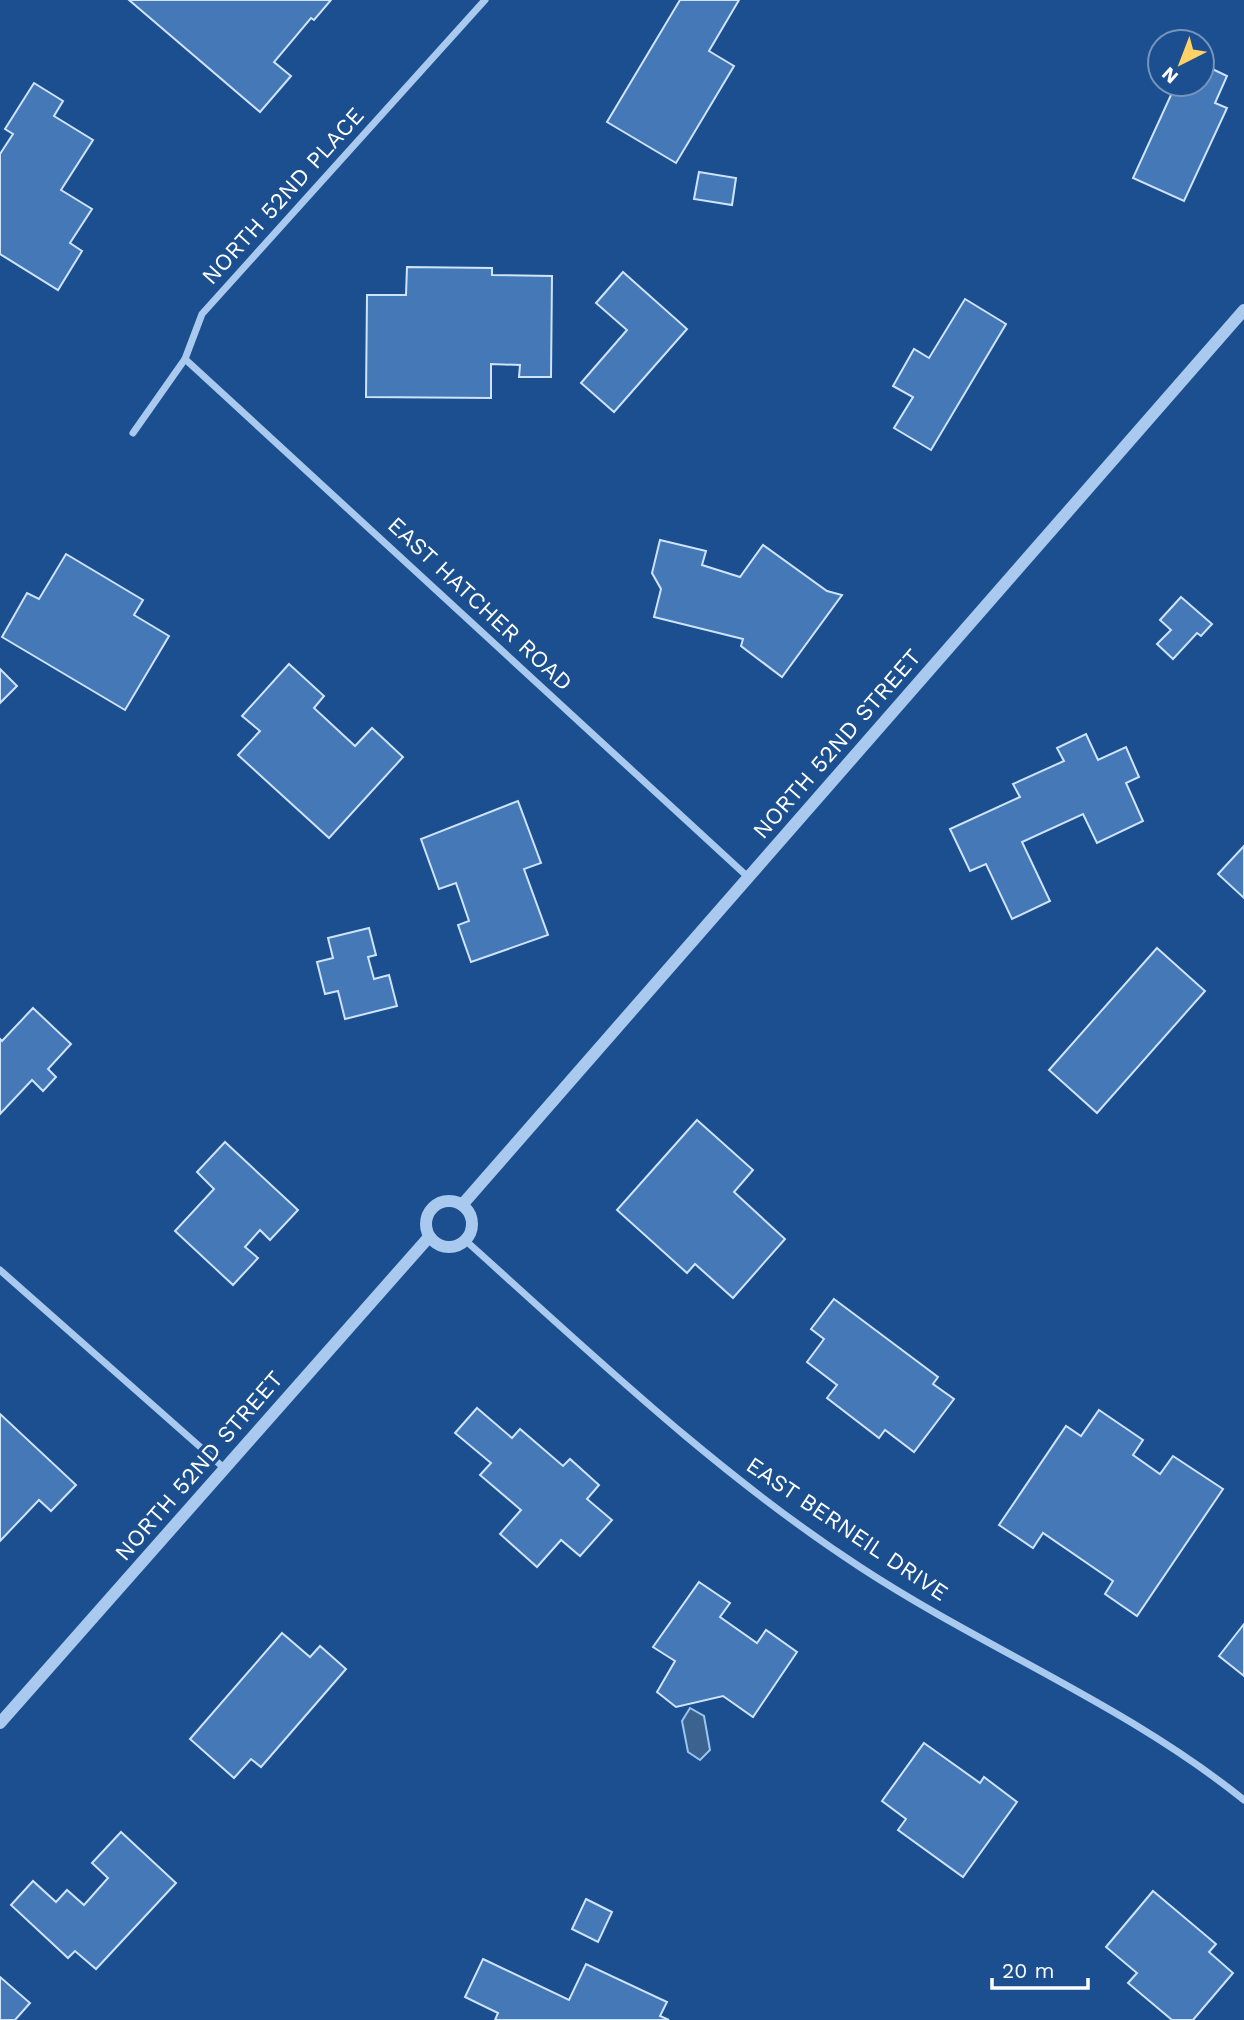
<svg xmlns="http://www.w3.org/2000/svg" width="1244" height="2020" font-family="'Work Sans',sans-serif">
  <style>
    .water { fill: #3c6290; stroke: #9cc4f0; stroke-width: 2 }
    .building { fill: #4478b7; stroke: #cfe3fa; stroke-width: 2 }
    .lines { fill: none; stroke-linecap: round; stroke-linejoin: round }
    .minor { stroke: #a9c9ee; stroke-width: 7 }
    .tertiary { stroke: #a9c9ee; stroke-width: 12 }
    .labels { text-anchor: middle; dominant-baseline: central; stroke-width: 7; stroke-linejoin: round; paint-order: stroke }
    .street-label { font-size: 23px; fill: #fff; stroke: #1b4f8f }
  </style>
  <rect width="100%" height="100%" fill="#1b4f8f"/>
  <path class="water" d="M690 1708 704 1716 710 1750 700 1760 688 1752 682 1721Z"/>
  <g class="building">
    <path d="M129 0H331L314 20 311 18 274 62 291 76 260 112Z"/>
    <path d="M680 0H739L709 51 734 66 676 163 607 122Z"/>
    <path d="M1202 64 1227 76 1215 103 1227 108 1184 201 1133 178 1176 84H1202Z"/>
    <path d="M34 83 63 101 54 116 93 140 61 190 92 209 70 243 82 251 58 290 0 254V154L13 134 5 129Z"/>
    <path d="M699 172 736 178 732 205 694 199Z"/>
    <path d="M407 267 492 268V275L552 276 551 377H519L520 365 491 364V398L366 397 367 295H406Z"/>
    <path d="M623 272 687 329 614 412 581 383 627 330 596 303Z"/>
    <path d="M965 299 1006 324 931 450 894 428 913 397 893 386 914 349 929 358Z"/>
    <path d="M660 540 706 551 702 565 740 577 763 545 827 591 842 595 782 677 741 646 743 639 654 617 661 589 652 573Z"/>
    <path d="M66 554 143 600 134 615 169 636 125 710 2 637 27 593 39 599Z"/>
    <path d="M1181 597 1212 624 1201 636 1197 633 1173 659 1157 644 1171 630 1160 620Z"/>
    <path d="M289 664 324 696 314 708 355 746 372 728 403 757 329 838 238 755 260 731 242 716Z"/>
    <path d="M0 669 17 686 0 703Z"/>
    <path d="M1086 734 1098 760 1126 747 1139 777 1126 783 1143 821 1097 843 1083 814 1022 842 1050 901 1012 919 986 864 970 871 950 829 1020 797 1013 784 1064 761 1057 748Z"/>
    <path d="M518 801 541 863 524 869 548 935 471 962 458 925 469 921 456 883 439 889 421 839Z"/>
    <path d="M1244 846V898L1218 874Z"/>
    <path d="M369 928 376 955 368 957 374 979 389 975 397 1006 345 1019 338 991 325 994 317 962 333 958 328 938Z"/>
    <path d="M1157 948 1205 991 1097 1113 1049 1070Z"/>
    <path d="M33 1008 71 1044 48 1069 56 1077 43 1091 32 1080 0 1114V1039L2 1041Z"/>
    <path d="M697 1120 753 1170 734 1192 785 1239 733 1298 695 1264 687 1273 617 1210Z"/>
    <path d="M225 1142 298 1210 270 1240 260 1230 245 1247 258 1258 233 1285 175 1231 214 1189 197 1172Z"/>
    <path d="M834 1299 938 1377 933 1384 954 1399 914 1452 885 1430 879 1438 827 1398 837 1385 807 1362 824 1339 811 1329Z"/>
    <path d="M477 1408 512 1438 520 1429 563 1466 570 1459 599 1485 587 1499 612 1520 580 1556 561 1540 537 1567 500 1534 521 1510 480 1475 491 1463 455 1433Z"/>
    <path d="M1099 1410 1143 1440 1133 1455 1160 1474 1173 1456 1223 1489 1137 1616 1105 1594 1113 1581 1043 1533 1033 1548 999 1525 1066 1426 1081 1436Z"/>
    <path d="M0 1414 76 1485 51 1511 39 1500 0 1541Z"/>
    <path d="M699 1582 730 1603 720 1617 757 1643 766 1630 797 1652 753 1717 723 1696 676 1707 657 1692 675 1661 653 1647Z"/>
    <path d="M1244 1624V1676L1219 1656Z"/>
    <path d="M282 1633 310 1657 320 1646 346 1669 261 1767 251 1759 234 1778 190 1739Z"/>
    <path d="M924 1743 980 1783 984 1777 1017 1802 963 1877 898 1830 906 1819 882 1801Z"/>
    <path d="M121 1832 176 1883 96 1969 75 1951 68 1958 11 1905 33 1881 56 1902 67 1890 84 1905 108 1878 92 1863Z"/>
    <path d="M1153 1891 1216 1944 1209 1952 1233 1973 1193 2020H1172L1128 1983 1137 1973 1106 1947Z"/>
    <path d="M586 1899 612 1912 598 1942 572 1929Z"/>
    <path d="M483 1959 569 2000 586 1964 667 2002 660 2016 669 2020H495L498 2013 465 1997Z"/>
    <path d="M0 1977 30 2003 15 2020H0Z"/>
  </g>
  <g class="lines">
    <g class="minor">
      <path d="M185 359 749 878"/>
      <path d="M133 433 185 359 202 314 485 0"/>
      <path d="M465 1240C593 1355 716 1473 860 1567 985 1649 1126 1705 1244 1800"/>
      <path d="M0 1270 224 1468"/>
    </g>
    <g class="tertiary">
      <circle cx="449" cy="1224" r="23"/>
      <path d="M462 1205 1244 310"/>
      <path d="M0 1723 429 1237"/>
    </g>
  </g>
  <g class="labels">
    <g class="street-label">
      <text transform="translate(283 196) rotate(-48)">NORTH 52ND PLACE</text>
      <text transform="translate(480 604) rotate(43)">EAST HATCHER ROAD</text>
      <text transform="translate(837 744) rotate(-49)">NORTH 52ND STREET</text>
      <text transform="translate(199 1466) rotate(-49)">NORTH 52ND STREET</text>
      <text transform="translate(847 1529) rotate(34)">EAST BERNEIL DRIVE</text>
    </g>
  </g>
  <g transform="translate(1181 63) rotate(222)"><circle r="33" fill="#1b4f8f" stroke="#7695bc" stroke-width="2"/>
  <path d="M0-5L12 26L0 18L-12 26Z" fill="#ffd166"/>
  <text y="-10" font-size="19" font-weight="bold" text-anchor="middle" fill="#ffffff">N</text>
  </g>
  <path d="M992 1978v10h96v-10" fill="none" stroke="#ffffff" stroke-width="3.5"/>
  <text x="1002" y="1978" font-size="21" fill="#ffffff" stroke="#1b4f8f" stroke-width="5" paint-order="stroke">20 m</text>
</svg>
